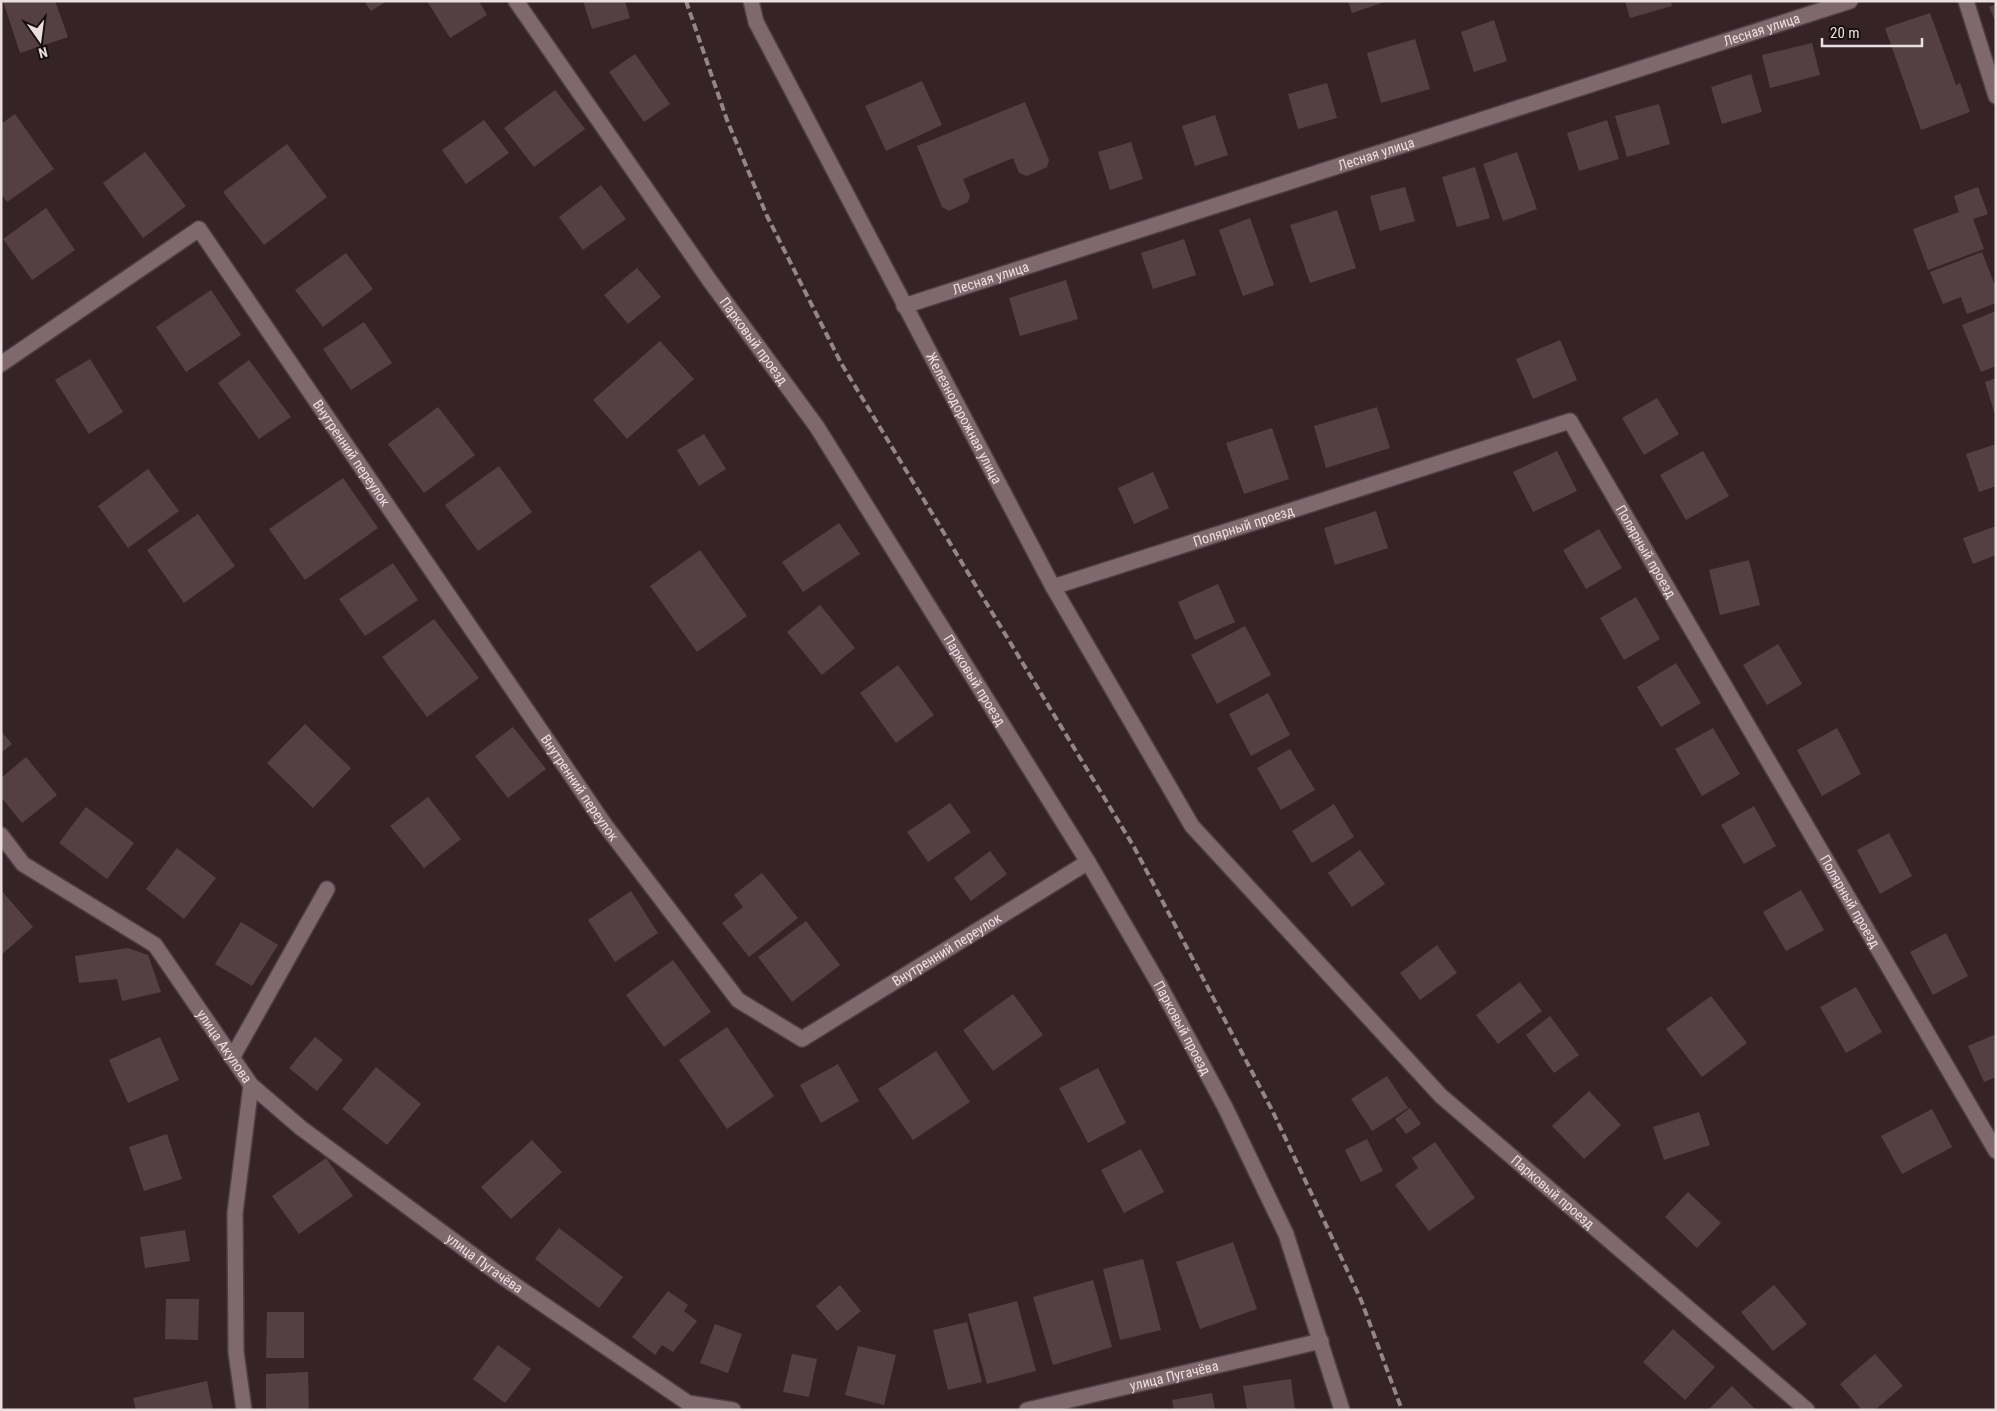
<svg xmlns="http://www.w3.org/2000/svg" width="1997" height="1411" font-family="'Roboto Condensed',sans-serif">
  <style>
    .building { fill: #544044 }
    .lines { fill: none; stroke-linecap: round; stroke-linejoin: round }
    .lane-casing { stroke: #4e3e43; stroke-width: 18 }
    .street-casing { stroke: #4e3e43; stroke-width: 18 }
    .lane { stroke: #7f686e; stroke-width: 15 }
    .street { stroke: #7f686e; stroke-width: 15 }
    .rail { stroke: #958589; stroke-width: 4; stroke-dasharray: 8 4; stroke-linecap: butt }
    .labels { text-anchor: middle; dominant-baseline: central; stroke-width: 4; stroke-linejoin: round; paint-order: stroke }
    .street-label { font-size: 14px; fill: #ebdee1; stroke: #180f11 }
  </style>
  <rect width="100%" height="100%" fill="#362328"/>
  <g class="building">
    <path d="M3 1H55L68 37 20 53Z"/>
    <path d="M364 1H387L371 11Z"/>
    <path d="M427 1H479L487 15 450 38Z"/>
    <path d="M583 1H625L630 18 592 29Z"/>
    <path d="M1348 1H1385V2L1352 13Z"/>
    <path d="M1625 1H1671L1672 6 1630 18Z"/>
    <path d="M1996 4V23L1989 7Z"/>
    <path d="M1930 13 1956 85 1960 83 1970 112 1921 130 1885 28Z"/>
    <path d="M1494 20 1507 61 1474 72 1461 32Z"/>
    <path d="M1415 39 1430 89 1381 103 1367 53Z"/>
    <path d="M1812 43 1820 75 1770 88 1762 55Z"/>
    <path d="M635 54 670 104 644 122 609 72Z"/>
    <path d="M1751 74 1762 112 1722 124 1711 87Z"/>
    <path d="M922 81 942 125 886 151 865 106Z"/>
    <path d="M1327 83 1337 118 1298 129 1288 94Z"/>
    <path d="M555 90 585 129 534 167 504 128Z"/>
    <path d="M1025 102 1049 160 1047 167 1027 176 1019 173 1013 158 963 179 970 196 968 202 949 211 942 207 917 146Z"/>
    <path d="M1659 104 1670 144 1627 157 1615 116Z"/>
    <path d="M15 114 54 169 7 202 1 193V124Z"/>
    <path d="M1215 115 1228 155 1195 166 1182 126Z"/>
    <path d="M484 120 509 153 466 184 442 150Z"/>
    <path d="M1607 120 1619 159 1579 171 1567 133Z"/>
    <path d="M1131 142 1143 179 1110 190 1098 152Z"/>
    <path d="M287 144 327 197 264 245 223 192Z"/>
    <path d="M145 152 186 206 143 238 103 183Z"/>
    <path d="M1517 152 1537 209 1503 221 1483 164Z"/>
    <path d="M1475 167 1490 218 1457 227 1442 177Z"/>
    <path d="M601 185 626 219 583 250 559 217Z"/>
    <path d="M1405 187 1415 221 1380 231 1370 196Z"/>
    <path d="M1978 187 1988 214 1973 219 1984 249 1928 270 1913 229 1959 212 1954 196Z"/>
    <path d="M46 208 75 250 32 280 3 239Z"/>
    <path d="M1337 210 1356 268 1310 283 1290 225Z"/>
    <path d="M1250 218 1274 285 1243 296 1219 230Z"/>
    <path d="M1184 239 1196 275 1153 289 1141 253Z"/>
    <path d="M1982 252 1996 288V303L1967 314 1961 297 1943 304 1930 272Z"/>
    <path d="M346 253 373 289 323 327 295 290Z"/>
    <path d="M637 268 661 297 628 324 604 295Z"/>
    <path d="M1066 280 1078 319 1020 336 1009 298Z"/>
    <path d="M211 290 241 335 186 372 156 327Z"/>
    <path d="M1996 311V366L1981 372 1962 325Z"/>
    <path d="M364 322 392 363 351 390 323 349Z"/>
    <path d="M1560 340 1577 380 1533 399 1516 359Z"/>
    <path d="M660 341 694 379 627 439 593 400Z"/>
    <path d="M90 359 123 412 89 434 55 380Z"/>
    <path d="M249 360 291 417 259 439 218 383Z"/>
    <path d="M1996 378V415H1995L1985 382Z"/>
    <path d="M1657 398 1679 434 1644 455 1622 418Z"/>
    <path d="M438 407 475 455 424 493 388 444Z"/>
    <path d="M1377 407 1390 448 1326 468 1314 426Z"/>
    <path d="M1272 428 1289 479 1244 494 1226 443Z"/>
    <path d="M704 434 726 469 699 486 677 450Z"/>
    <path d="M1996 444V486L1979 492 1966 454Z"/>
    <path d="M1557 451 1577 491 1533 512 1513 472Z"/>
    <path d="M1703 451 1729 496 1686 520 1660 475Z"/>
    <path d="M499 466 532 512 478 551 445 505Z"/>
    <path d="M148 469 179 511 128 548 98 506Z"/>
    <path d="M1153 472 1169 508 1134 524 1118 488Z"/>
    <path d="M343 478 378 528 305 580 269 529Z"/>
    <path d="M1376 511 1388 548 1335 565 1324 528Z"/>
    <path d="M198 514 235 566 184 603 147 550Z"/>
    <path d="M839 523 860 554 803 592 782 562Z"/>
    <path d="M1996 526V555L1973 564 1963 538Z"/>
    <path d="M1599 529 1622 568 1586 589 1563 550Z"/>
    <path d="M700 550 747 616 697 652 650 586Z"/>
    <path d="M1749 560 1760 605 1720 615 1709 570Z"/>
    <path d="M393 563 418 600 365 636 339 599Z"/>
    <path d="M1218 584 1235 622 1195 640 1178 602Z"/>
    <path d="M1636 597 1660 639 1624 660 1600 618Z"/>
    <path d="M820 605 855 648 822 675 787 632Z"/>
    <path d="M434 619 479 678 427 717 382 657Z"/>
    <path d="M1245 626 1271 675 1217 704 1191 655Z"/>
    <path d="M1778 644 1802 684 1767 705 1743 665Z"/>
    <path d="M1676 663 1701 703 1661 727 1637 687Z"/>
    <path d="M898 665 934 715 896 743 860 693Z"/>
    <path d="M1268 693 1290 735 1251 756 1229 714Z"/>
    <path d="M305 724 351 768 313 808 267 763Z"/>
    <path d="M513 727 546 769 508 798 475 756Z"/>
    <path d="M1713 728 1740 774 1702 796 1675 749Z"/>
    <path d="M1837 728 1861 774 1822 796 1797 750Z"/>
    <path d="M1 731 12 744 1 753Z"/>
    <path d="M1290 749 1315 790 1281 810 1257 768Z"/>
    <path d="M26 757 57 795 22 823 1 797V778Z"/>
    <path d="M428 797 461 839 424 868 390 826Z"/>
    <path d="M950 803 971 832 928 862 907 832Z"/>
    <path d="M1334 804 1354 837 1312 863 1292 831Z"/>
    <path d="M1754 806 1776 846 1744 864 1721 825Z"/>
    <path d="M86 807 134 843 107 879 59 843Z"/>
    <path d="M1889 833 1912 876 1880 894 1857 850Z"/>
    <path d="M177 848 216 878 184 919 146 889Z"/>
    <path d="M1360 850 1385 884 1352 907 1328 873Z"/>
    <path d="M990 851 1007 874 971 901 954 878Z"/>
    <path d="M762 873 798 918 749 957 722 923 743 907 734 895Z"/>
    <path d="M1 890 33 927 1 955Z"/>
    <path d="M1801 890 1824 930 1786 951 1763 912Z"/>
    <path d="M631 891 658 933 615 962 588 920Z"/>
    <path d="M806 921 840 965 792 1002 758 957Z"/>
    <path d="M241 922 278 945 252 986 215 964Z"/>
    <path d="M1946 933 1968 976 1933 995 1910 952Z"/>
    <path d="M1437 945 1457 973 1420 1000 1400 973Z"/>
    <path d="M128 948 148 955 161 992 122 1001 117 979 79 983 75 956Z"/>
    <path d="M673 960 711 1012 664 1047 626 995Z"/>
    <path d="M1520 982 1542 1011 1498 1044 1476 1015Z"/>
    <path d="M1856 987 1882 1032 1846 1053 1820 1007Z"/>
    <path d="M1013 994 1043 1035 993 1071 963 1030Z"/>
    <path d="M1711 996 1747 1043 1702 1077 1666 1029Z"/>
    <path d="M1550 1016 1579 1055 1554 1073 1526 1035Z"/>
    <path d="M727 1027 774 1096 727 1129 679 1060Z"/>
    <path d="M1996 1034V1077L1984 1082 1968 1046Z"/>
    <path d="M160 1037 179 1080 128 1103 109 1060Z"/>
    <path d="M315 1037 343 1060 317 1091 289 1068Z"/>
    <path d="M936 1051 970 1102 913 1140 878 1089Z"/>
    <path d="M838 1064 859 1101 821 1123 800 1085Z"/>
    <path d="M376 1067 421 1104 387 1145 342 1109Z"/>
    <path d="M1098 1068 1126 1123 1088 1143 1059 1088Z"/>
    <path d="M1387 1076 1408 1108 1372 1131 1351 1099Z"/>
    <path d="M1589 1091 1621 1125 1584 1159 1552 1126Z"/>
    <path d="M1410 1108 1421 1124 1406 1134 1395 1119Z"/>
    <path d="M1932 1109 1952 1147 1902 1174 1881 1136Z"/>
    <path d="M1699 1112 1710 1145 1664 1160 1653 1127Z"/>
    <path d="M167 1134 182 1179 144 1191 129 1147Z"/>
    <path d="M1367 1139 1383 1171 1361 1182 1345 1150Z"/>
    <path d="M532 1140 562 1172 511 1219 481 1187Z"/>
    <path d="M1435 1142 1475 1198 1429 1231 1395 1185 1418 1168 1412 1158Z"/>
    <path d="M1141 1149 1164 1192 1124 1213 1101 1170Z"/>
    <path d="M326 1158 353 1196 299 1234 272 1196Z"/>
    <path d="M1688 1192 1721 1223 1697 1248 1665 1217Z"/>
    <path d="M559 1228 623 1277 599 1308 535 1259Z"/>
    <path d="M185 1230 190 1261 145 1268 140 1237Z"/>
    <path d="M1233 1242 1257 1309 1200 1329 1176 1262Z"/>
    <path d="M1143 1259 1161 1330 1120 1340 1103 1269Z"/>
    <path d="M1093 1280 1112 1347 1053 1365 1033 1297Z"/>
    <path d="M840 1285 861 1311 837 1331 816 1306Z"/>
    <path d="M1774 1285 1807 1324 1773 1351 1741 1312Z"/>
    <path d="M668 1291 688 1305 684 1311 697 1321 673 1352 662 1345 655 1355 632 1337Z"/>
    <path d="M166 1299H199L198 1340 165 1339Z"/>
    <path d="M1017 1301 1036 1371 987 1384 968 1314Z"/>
    <path d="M267 1312H304V1358H266Z"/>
    <path d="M967 1322 982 1382 948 1390 933 1330Z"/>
    <path d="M715 1324 742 1334 728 1373 700 1363Z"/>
    <path d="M1673 1329 1715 1367 1685 1400 1643 1362Z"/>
    <path d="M498 1345 531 1369 505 1403 473 1379Z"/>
    <path d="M858 1346 896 1355 884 1405 845 1395Z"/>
    <path d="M792 1354 817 1359 809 1397 783 1392Z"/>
    <path d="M1875 1354 1903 1386 1875 1410H1862L1840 1384Z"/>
    <path d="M308 1372 309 1410H266V1374Z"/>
    <path d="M1291 1379 1295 1410H1247L1243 1386Z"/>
    <path d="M207 1381 213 1410H136L133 1398Z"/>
    <path d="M1732 1386 1756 1410H1708Z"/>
    <path d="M1212 1393 1215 1410H1174L1172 1400Z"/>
  </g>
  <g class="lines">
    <g class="lane-casing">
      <g id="lane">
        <path d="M1 364 199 229"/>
        <path d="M232 1058 327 889"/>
      </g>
    </g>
    <g class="street-casing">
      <g id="street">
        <path id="s1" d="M516 1 710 281 817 427 1088 862 1160 986 1225 1107 1286 1234 1342 1410"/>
        <path id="s2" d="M751 1 756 22 1053 587 1192 826 1441 1096 1807 1410"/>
        <path d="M1966 1 1996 96"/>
        <path id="s3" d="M199 229 605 825 738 1000 802 1039 1088 862"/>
        <path id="s4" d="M904 306 1850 1"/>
        <path id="s5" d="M1053 587 1570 421 1996 1151"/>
        <path id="s6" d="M1 835 23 864 155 945 251 1085 301 1128 500 1275 688 1403 733 1410"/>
        <path d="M244 1410 236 1352 235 1213 251 1085"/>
        <path id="s7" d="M1027 1410 1321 1341"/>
      </g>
    </g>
    <use href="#lane" class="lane"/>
    <use href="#street" class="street"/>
    <path class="rail" d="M686 1 727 120 767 216 841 363 1134 847 1272 1110 1314 1199 1361 1300 1402 1410"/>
  </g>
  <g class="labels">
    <g class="street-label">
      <text stroke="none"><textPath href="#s4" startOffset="901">Лесная улица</textPath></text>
      <text stroke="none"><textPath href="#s4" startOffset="496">Лесная улица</textPath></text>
      <text stroke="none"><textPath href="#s4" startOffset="91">Лесная улица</textPath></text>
      <text stroke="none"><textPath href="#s1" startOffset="415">Парковый проезд</textPath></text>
      <text stroke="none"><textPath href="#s2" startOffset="469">Железнодорожная улица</textPath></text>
      <text stroke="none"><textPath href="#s3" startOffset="271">Внутренний переулок</textPath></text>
      <text stroke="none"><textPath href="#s5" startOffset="200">Полярный проезд</textPath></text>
      <text stroke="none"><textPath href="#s5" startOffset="694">Полярный проезд</textPath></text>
      <text stroke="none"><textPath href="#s1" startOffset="820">Парковый проезд</textPath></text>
      <text stroke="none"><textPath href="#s3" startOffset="676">Внутренний переулок</textPath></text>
      <text stroke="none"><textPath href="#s5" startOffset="1099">Полярный проезд</textPath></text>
      <text stroke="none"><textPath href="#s3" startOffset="1186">Внутренний переулок</textPath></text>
      <text stroke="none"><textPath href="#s1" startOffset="1225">Парковый проезд</textPath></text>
      <text stroke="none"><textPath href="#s6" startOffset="314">улица Акулова</textPath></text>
      <text stroke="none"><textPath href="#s2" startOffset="1451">Парковый проезд</textPath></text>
      <text stroke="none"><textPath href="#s6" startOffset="655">улица Пугачёва</textPath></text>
      <text stroke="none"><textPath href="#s7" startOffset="151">улица Пугачёва</textPath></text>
    </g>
  </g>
  <rect width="1997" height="1411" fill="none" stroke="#ebdee1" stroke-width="5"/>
  <g transform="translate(40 40) rotate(166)" stroke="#180f11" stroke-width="4" paint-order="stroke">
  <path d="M0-4L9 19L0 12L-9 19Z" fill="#ebdee1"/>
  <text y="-8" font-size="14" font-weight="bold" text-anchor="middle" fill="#ebdee1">N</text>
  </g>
  <path d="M1822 38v8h100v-8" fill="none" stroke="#ebdee1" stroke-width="2.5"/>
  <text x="1830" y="38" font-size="15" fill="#ebdee1" stroke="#180f11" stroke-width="4" paint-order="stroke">20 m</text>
</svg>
